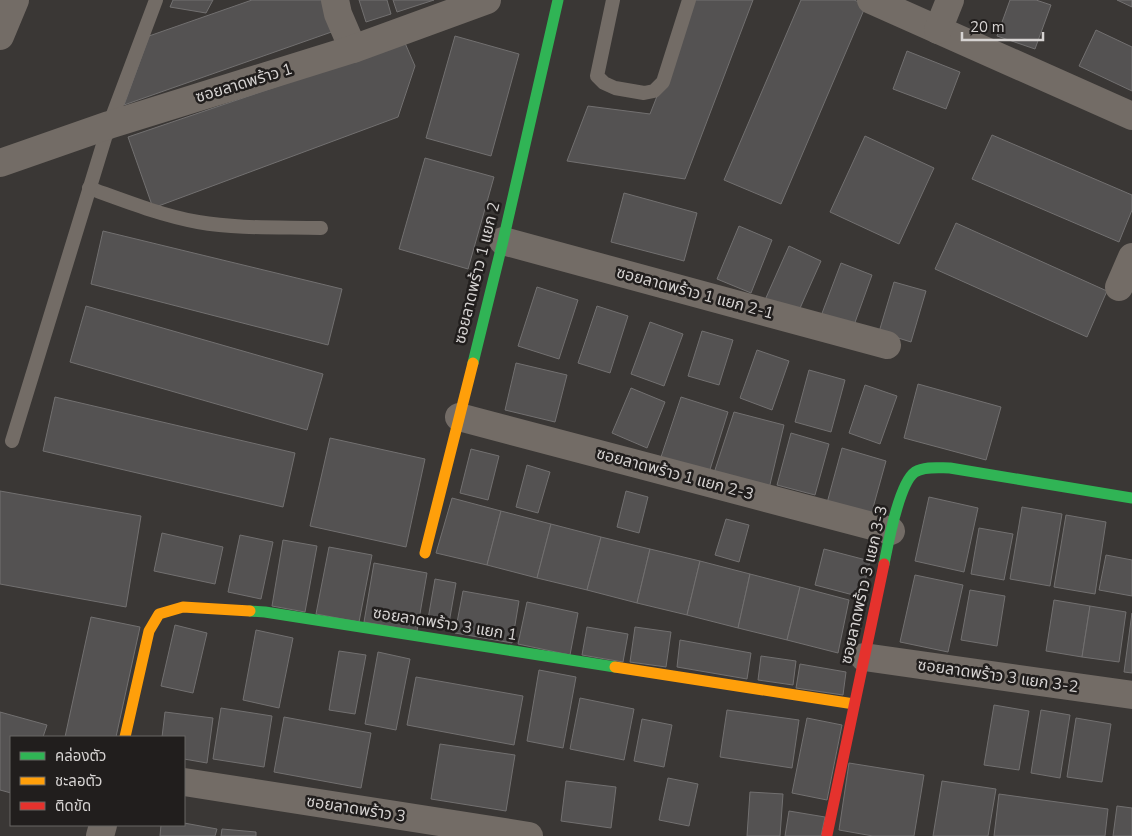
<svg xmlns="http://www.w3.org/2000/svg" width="1132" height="836" font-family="'Nunito Sans','Noto Sans Thai',sans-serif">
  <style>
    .building { fill: #545252; stroke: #727070 }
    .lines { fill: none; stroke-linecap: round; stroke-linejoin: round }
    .lane { stroke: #736c66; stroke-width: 14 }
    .street { stroke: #736c66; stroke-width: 28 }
    .fast { stroke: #30b455; stroke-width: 11 }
    .slow { stroke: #ff9f0a; stroke-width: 11 }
    .jam { stroke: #e5322d; stroke-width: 11 }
    .labels { text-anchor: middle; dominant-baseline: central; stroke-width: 5; stroke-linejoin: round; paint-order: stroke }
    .street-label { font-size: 16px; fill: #d6d3d2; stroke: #211e1d }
  </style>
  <rect width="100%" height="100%" fill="#3a3735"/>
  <g class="building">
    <path d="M173 0H213L206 13 170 7Z"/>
    <path d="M252 0H329L340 29 124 105 149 36Z"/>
    <path d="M359 0H387L391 14 366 22Z"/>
    <path d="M393 0H434L397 12Z"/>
    <path d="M695 0H753L685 179 567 161 588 106 650 114Z"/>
    <path d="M801 0H854L866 5 781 204 724 180Z"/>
    <path d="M1010 0H1036L1051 5 1035 49 997 36Z"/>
    <path d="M1117 0H1132V7Z"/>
    <path d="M1096 30 1132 47V91L1079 66Z"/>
    <path d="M455 36 519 54 491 156 426 138Z"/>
    <path d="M405 43 415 66 398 117 153 208 128 137Z"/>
    <path d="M907 51 960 72 946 109 893 89Z"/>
    <path d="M992 135 1132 195V210L1119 242 972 179Z"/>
    <path d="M865 136 934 168 899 244 830 212Z"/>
    <path d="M425 158 494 177 468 269 399 249Z"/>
    <path d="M624 193 697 213 684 261 611 242Z"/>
    <path d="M956 223 1107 291 1087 337 935 269Z"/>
    <path d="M739 226 772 240 751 293 717 279Z"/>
    <path d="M103 231 342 289 328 345 91 284Z"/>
    <path d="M789 246 821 261 797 315 765 300Z"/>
    <path d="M841 263 872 275 853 328 821 316Z"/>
    <path d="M894 282 926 291 911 342 879 332Z"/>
    <path d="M537 287 578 300 559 359 518 346Z"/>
    <path d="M86 306 323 374 307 430 70 362Z"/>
    <path d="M597 306 628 316 610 373 578 363Z"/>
    <path d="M650 322 683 334 664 386 631 374Z"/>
    <path d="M702 331 733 340 719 385 688 376Z"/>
    <path d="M757 350 789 361 772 410 740 398Z"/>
    <path d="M516 363 567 375 555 422 505 410Z"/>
    <path d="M809 370 845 380 831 432 795 422Z"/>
    <path d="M918 384 1001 407 986 460 904 438Z"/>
    <path d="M865 385 897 396 880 444 849 433Z"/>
    <path d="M631 388 665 402 647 448 612 433Z"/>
    <path d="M55 397 295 453 283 507 43 451Z"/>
    <path d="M681 397 728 412 708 476 660 460Z"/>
    <path d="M734 412 784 425 768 493 712 479Z"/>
    <path d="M791 433 829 444 815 495 777 485Z"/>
    <path d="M330 438 425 459 406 547 310 526Z"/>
    <path d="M842 448 886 461 871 515 827 503Z"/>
    <path d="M471 449 499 456 488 500 460 493Z"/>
    <path d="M527 465 550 472 538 513 516 507Z"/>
    <path d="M0 491 141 516 126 607 0 584Z"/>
    <path d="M626 491 648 497 639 533 617 527Z"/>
    <path d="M929 497 978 508 964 572 915 561Z"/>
    <path d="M452 498 501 511 487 565 436 553Z"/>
    <path d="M1022 507 1062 514 1050 586 1010 579Z"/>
    <path d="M501 511 551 524 537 578 487 565Z"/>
    <path d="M1066 515 1106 522 1095 594 1054 587Z"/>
    <path d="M726 519 749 525 739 562 715 555Z"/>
    <path d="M551 524 601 537 587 590 537 578Z"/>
    <path d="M979 528 1013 534 1004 580 971 574Z"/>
    <path d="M162 533 223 547 215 584 154 571Z"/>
    <path d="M240 535 273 542 261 599 228 592Z"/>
    <path d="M601 537 650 549 637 603 587 590Z"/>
    <path d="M283 540 317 546 305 612 272 606Z"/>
    <path d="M329 547 372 555 359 622 316 614Z"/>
    <path d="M650 549 700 561 687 615 637 603Z"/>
    <path d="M824 549 870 561 861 597 815 585Z"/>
    <path d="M1106 555 1132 560V596L1099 590Z"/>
    <path d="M700 561 750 574 738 628 687 615Z"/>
    <path d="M374 563 427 573 417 631 364 622Z"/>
    <path d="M750 574 800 587 787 640 738 628Z"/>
    <path d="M915 575 963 585 948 652 900 642Z"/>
    <path d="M435 579 456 583 449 623 428 619Z"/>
    <path d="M800 587 849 600 838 653 787 640Z"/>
    <path d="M970 590 1005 596 997 646 961 640Z"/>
    <path d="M463 591 519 601 512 643 455 633Z"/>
    <path d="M1054 600 1090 606 1082 657 1046 651Z"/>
    <path d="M527 602 578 613 570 655 518 644Z"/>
    <path d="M1090 606 1126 612 1119 662 1082 657Z"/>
    <path d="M1132 613V673L1124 672Z"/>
    <path d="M91 617 140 627 116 737H65Z"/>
    <path d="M175 625 207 633 193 693 161 686Z"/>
    <path d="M587 627 628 634 623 662 582 655Z"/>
    <path d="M635 627 671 632 666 667 630 662Z"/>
    <path d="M256 630 293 638 279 708 243 700Z"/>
    <path d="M680 640 751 653 747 679 677 667Z"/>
    <path d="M339 651 366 655 355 714 329 710Z"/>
    <path d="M378 652 410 659 396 730 365 724Z"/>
    <path d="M761 656 796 661 793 685 758 680Z"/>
    <path d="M800 664 846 672 843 695 796 688Z"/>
    <path d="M539 670 576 677 563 748 527 741Z"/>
    <path d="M416 677 523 696 514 745 407 725Z"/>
    <path d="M580 698 634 709 624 760 570 749Z"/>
    <path d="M994 705 1029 711 1019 770 984 765Z"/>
    <path d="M221 708 272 716 264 767 213 759Z"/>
    <path d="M727 710 799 720 792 768 720 757Z"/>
    <path d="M1041 710 1070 715 1060 778 1031 773Z"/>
    <path d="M0 712 47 725 43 737H11V793L0 790Z"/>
    <path d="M165 712 213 718 207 763 184 759V737H162Z"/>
    <path d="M284 717 371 733 361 788 274 772Z"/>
    <path d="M807 718 842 725 827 800 792 793Z"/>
    <path d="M1076 718 1111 724 1102 782 1067 777Z"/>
    <path d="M642 719 672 725 664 767 634 761Z"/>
    <path d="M440 744 515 755 506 811 431 799Z"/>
    <path d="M849 763 924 775 914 836H873L839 830Z"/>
    <path d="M668 778 698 784 689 826 659 820Z"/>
    <path d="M566 781 616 787 611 828 561 821Z"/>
    <path d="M942 781 996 789 988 836H933Z"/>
    <path d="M750 792 783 794 780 836H747Z"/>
    <path d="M999 794 1108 809 1105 836H994Z"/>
    <path d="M1117 806 1132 808V836H1113Z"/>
    <path d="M789 811 825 817 821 836H785Z"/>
    <path d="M184 823 217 829 215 836H160L161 825H184Z"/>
    <path d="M222 829 256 832V836H221Z"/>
  </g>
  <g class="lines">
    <g class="lane">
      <path d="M613 0 597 76 604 83 615 88 644 93 654 91 663 82 689 0"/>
      <path d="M89 188C125 201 160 215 198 222 238 229 280 227 321 228"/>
      <path d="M12 441 109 125 156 0"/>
    </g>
    <g class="street">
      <path d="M335 0 338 14 353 49"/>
      <path d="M871 0 1132 116"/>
      <path d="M938 30 950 0"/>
      <path d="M0 36 15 0"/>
      <path d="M0 163 109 125 353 49 487 0"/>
      <path d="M503 241 887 345"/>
      <path d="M1119 287 1132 257"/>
      <path d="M459 417 891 531"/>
      <path d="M864 657 1132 695"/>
      <path d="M184 782 529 836"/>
      <path d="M100 836 103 825"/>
    </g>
    <g class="fast">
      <path d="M473 363 503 241 558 0"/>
      <path d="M884 564C888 544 899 483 915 472 925 466 939 468 950 468L1132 498"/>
      <path d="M250 611 265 612 615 667"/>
    </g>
    <g class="slow">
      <path d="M425 553 473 363"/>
      <path d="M615 667 854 704"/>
      <path d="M125 737 149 631 159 614 183 607 250 611"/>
    </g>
    <path class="jam" d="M827 835 884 564"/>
  </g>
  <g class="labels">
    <g class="street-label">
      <text transform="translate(244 83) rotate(-17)">ซอยลาดพร้าว 1</text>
      <text transform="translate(477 273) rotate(-76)">ซอยลาดพร้าว 1 แยก 2</text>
      <text transform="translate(695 293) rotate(15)">ซอยลาดพร้าว 1 แยก 2-1</text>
      <text transform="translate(675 474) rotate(15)">ซอยลาดพร้าว 1 แยก 2-3</text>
      <text transform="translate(864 585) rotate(-77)">ซอยลาดพร้าว 3 แยก 3-3</text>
      <text transform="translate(445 624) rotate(9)">ซอยลาดพร้าว 3 แยก 1</text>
      <text transform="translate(998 676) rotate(8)">ซอยลาดพร้าว 3 แยก 3-2</text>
      <text transform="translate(356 809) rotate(9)">ซอยลาดพร้าว 3</text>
    </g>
  </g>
  <rect x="10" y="736" width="175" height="90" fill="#211e1d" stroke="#696665"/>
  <rect x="20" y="752" width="25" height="8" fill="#30b455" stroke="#696665"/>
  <text x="55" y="761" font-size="15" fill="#d6d3d2">คล่องตัว</text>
  <rect x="20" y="777" width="25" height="8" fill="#ff9f0a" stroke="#696665"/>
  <text x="55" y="786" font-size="15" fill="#d6d3d2">ชะลอตัว</text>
  <rect x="20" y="802" width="25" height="8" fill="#e5322d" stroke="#696665"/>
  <text x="55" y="811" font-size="15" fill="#d6d3d2">ติดขัด</text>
  <path d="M962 32v8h81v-8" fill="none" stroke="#d6d3d2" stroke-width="2.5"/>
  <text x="970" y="32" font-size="15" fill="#d6d3d2" stroke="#211e1d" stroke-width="4" paint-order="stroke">20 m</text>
</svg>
